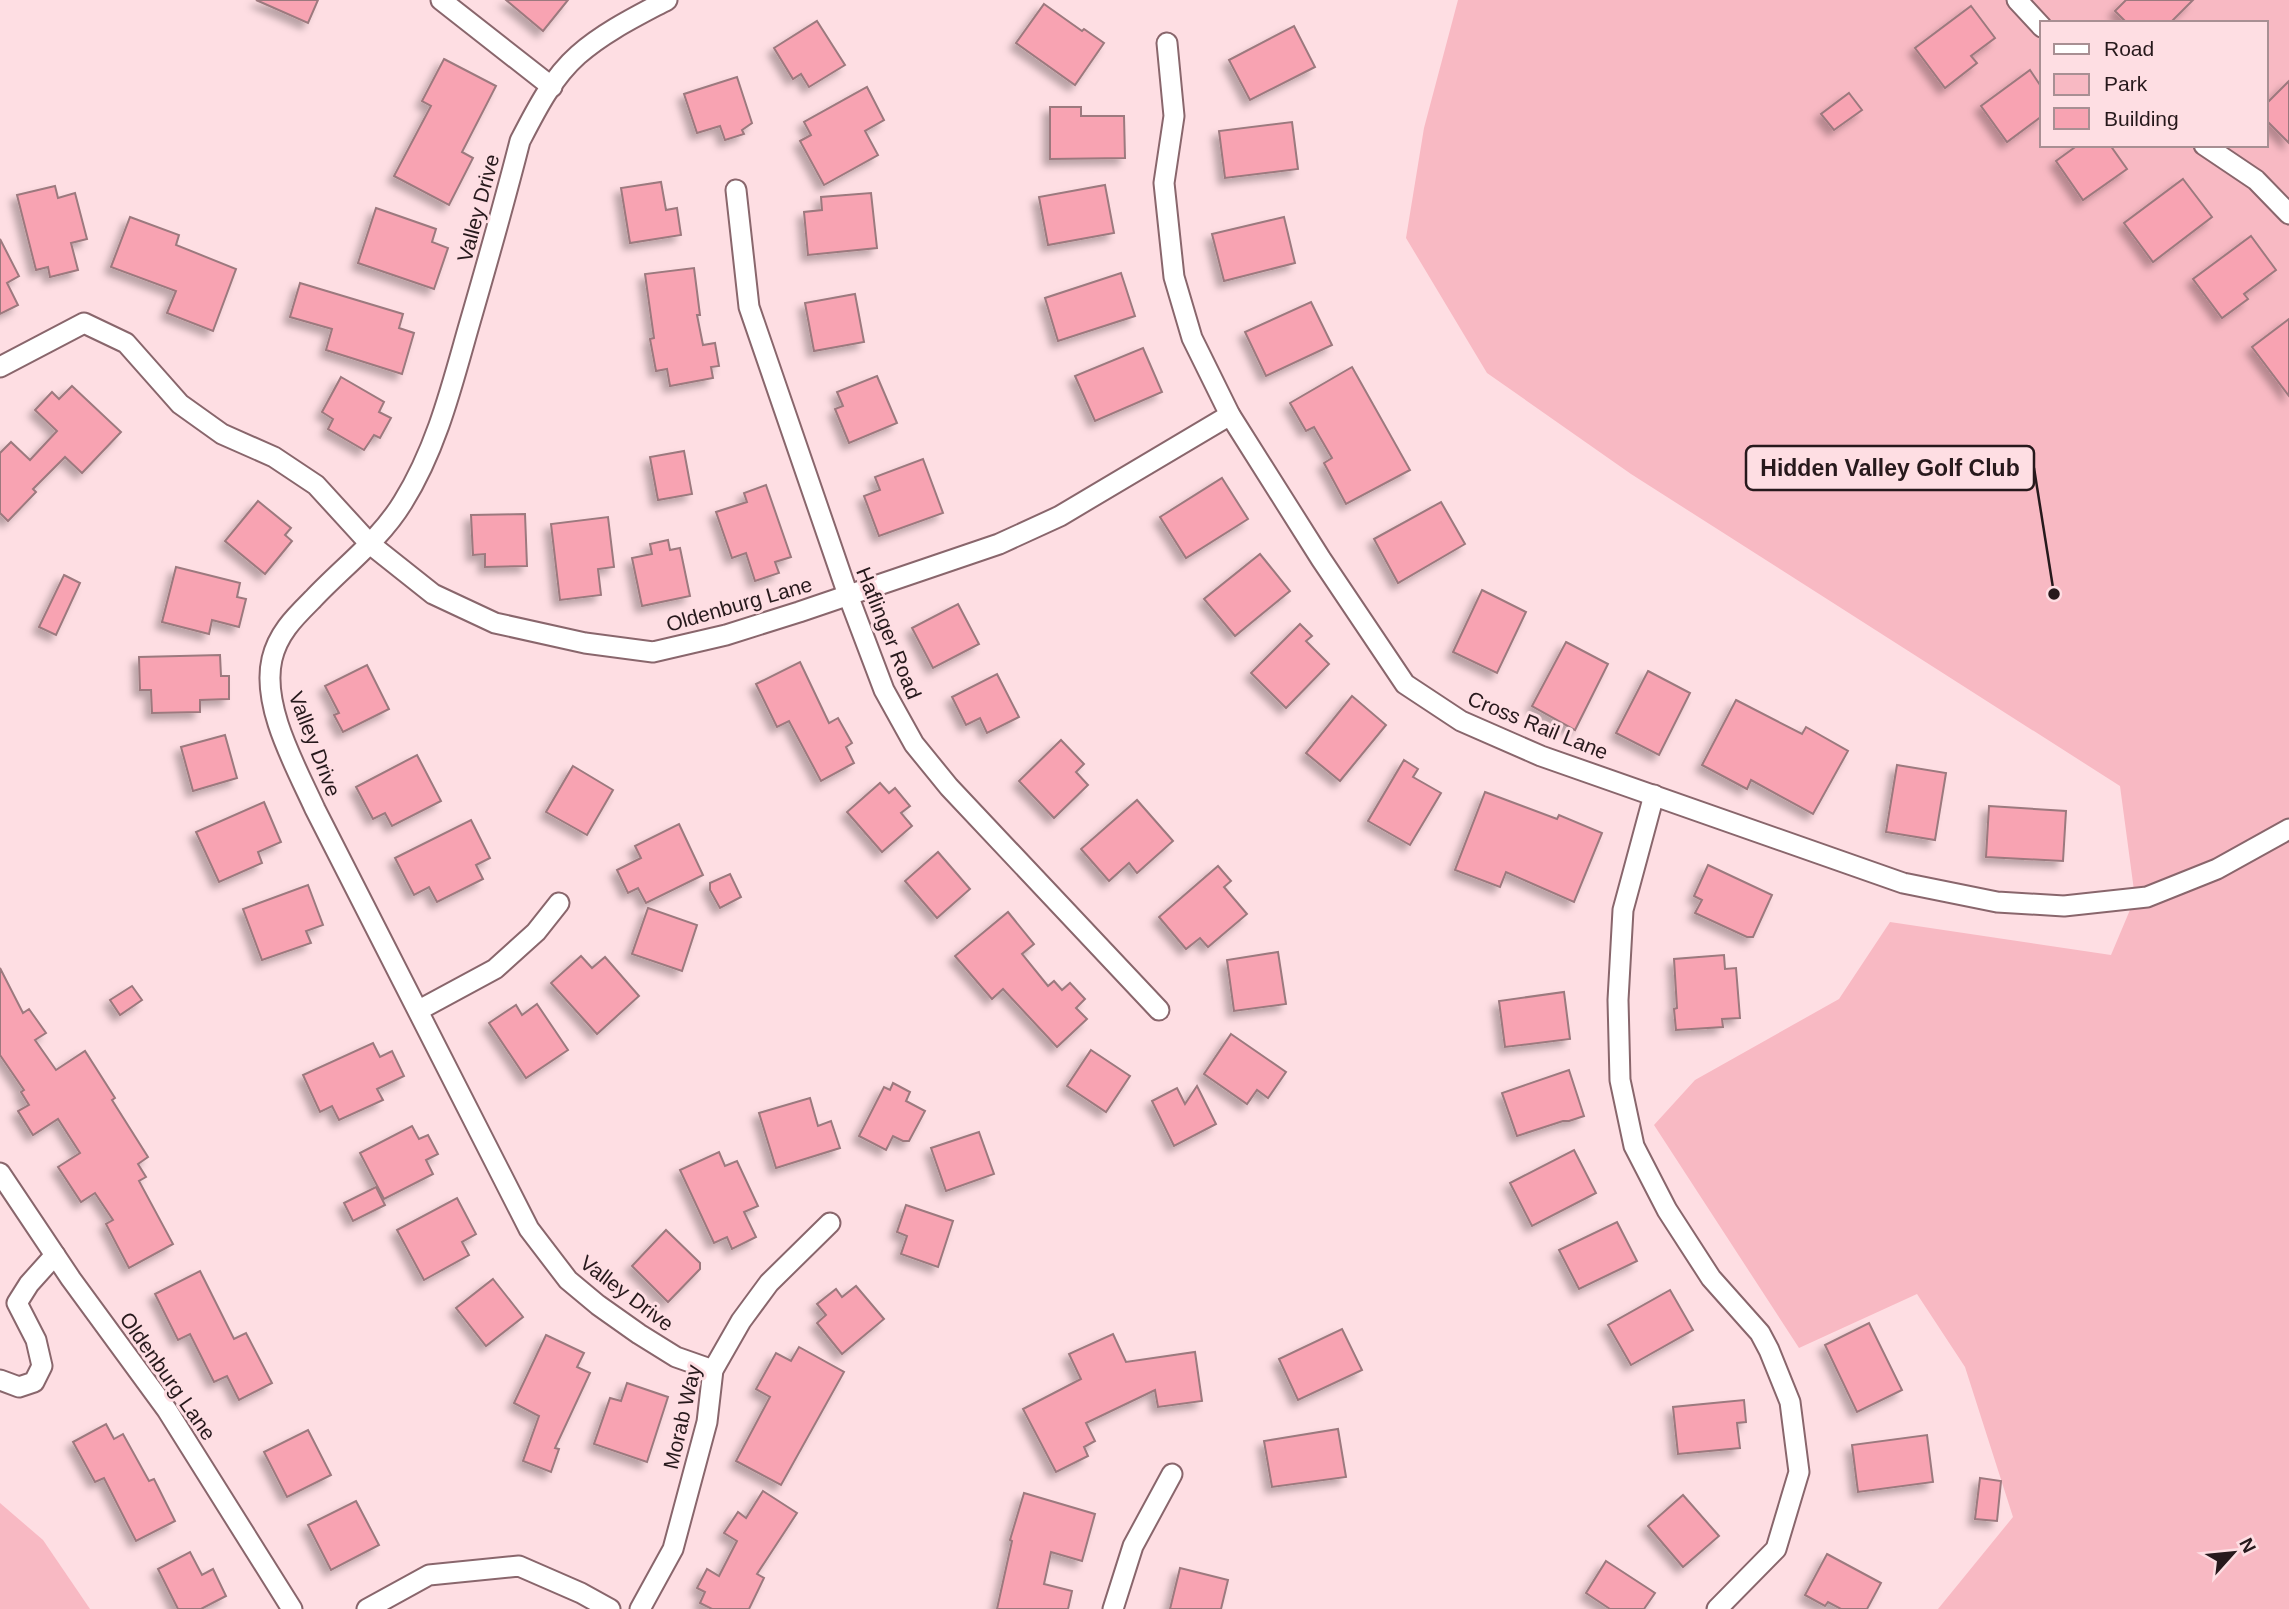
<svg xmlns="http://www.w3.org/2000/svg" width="2289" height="1609" font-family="Arial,sans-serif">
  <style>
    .green { fill: #f8b9c3; fill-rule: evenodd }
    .building { fill: #f8a3b2; stroke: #9c797e; stroke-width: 2; filter: url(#shadow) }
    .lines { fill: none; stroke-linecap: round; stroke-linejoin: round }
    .minor-casing { stroke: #89666c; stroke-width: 23 }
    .minor { stroke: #fff; stroke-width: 19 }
    .labels { text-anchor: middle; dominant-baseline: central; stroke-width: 6; stroke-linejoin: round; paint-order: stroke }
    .street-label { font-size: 21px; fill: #27191c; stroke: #fedee3 }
    .leader { fill: none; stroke: #27191c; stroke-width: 2.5 }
    .callout-dot { fill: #27191c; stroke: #fedee3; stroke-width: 2.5 }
    .callout { fill: #fedee3; stroke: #27191c; stroke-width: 2.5 }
    .callout-label { font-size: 23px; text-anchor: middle; font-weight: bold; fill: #27191c }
  </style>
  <defs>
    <filter id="shadow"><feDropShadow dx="-6" dy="6" stdDeviation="3.5" flood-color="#0004"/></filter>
  </defs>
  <rect width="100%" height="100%" fill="#fedee3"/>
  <g class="green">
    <path d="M1458 0H2289V1609H1938L2013 1517 1965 1367 1917 1294 1799 1348 1654 1125 1695 1080 1839 999 1890 922 2111 955 2135 898 2120 786 1631 474 1487 373 1406 238 1424 128ZM2042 23H2266V145H2042Z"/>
    <path d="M0 1503 43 1540 90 1609H0Z"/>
  </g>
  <g class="building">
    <path d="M256 0H318L308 23Z"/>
    <path d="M506 0H568L543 31Z"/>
    <path d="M2126 0H2193L2170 23H2127L2115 11Z"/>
    <path d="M1044 4 1082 31 1084 29 1104 43 1075 85 1016 43Z"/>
    <path d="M1971 6 1995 38 1971 56 1977 63 1945 88 1915 48Z"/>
    <path d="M817 21 845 65 809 87 801 74 793 79 774 48Z"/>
    <path d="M1294 26 1315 67 1250 100 1229 60Z"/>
    <path d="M444 59 496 86 462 152 473 158 449 205 394 176 431 106 422 101Z"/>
    <path d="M2030 70 2042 88V116L2007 142 1981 106Z"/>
    <path d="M737 77 752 123 742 130 744 134 725 140 720 126 697 133 684 94Z"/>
    <path d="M2289 81V143L2266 120V104Z"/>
    <path d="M867 87 884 120 865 131 878 155 824 185 800 141 811 135 804 122Z"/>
    <path d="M1849 93 1862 110 1834 130 1821 114Z"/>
    <path d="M1050 107H1081V116H1124L1125 158 1050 159Z"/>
    <path d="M1292 122 1298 169 1225 178 1219 131Z"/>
    <path d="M2078 145H2110L2127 169 2083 200 2056 161Z"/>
    <path d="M2183 179 2212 217 2153 262 2124 223Z"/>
    <path d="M661 182 666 210 677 208 681 235 630 243 621 188Z"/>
    <path d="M1105 185 1114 233 1048 245 1039 197Z"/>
    <path d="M55 186 58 198 75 193 87 239 71 243 78 270 50 277 48 267 36 270 17 195Z"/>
    <path d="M871 193 877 248 808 255 804 212 822 210 821 197Z"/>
    <path d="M376 208 436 229 432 242 448 248 434 289 358 263Z"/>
    <path d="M130 217 179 235 176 245 236 269 213 331 167 313 176 291 111 267Z"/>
    <path d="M1284 217 1295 263 1224 281 1212 234Z"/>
    <path d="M2251 236 2276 270 2244 294 2248 299 2222 318 2193 279Z"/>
    <path d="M0 239 19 276 7 283 18 305 0 314Z"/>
    <path d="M694 268 700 315H697L703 345 715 343 719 366 711 367 713 378 670 386 667 369 656 371 650 339 654 338 645 274Z"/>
    <path d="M1121 273 1135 316 1058 341 1045 298Z"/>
    <path d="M300 283 403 314 399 328 414 333 402 374 326 350 332 329 290 317Z"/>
    <path d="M855 294 864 342 814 351 805 303Z"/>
    <path d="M1311 302 1332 345 1266 376 1245 332Z"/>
    <path d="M2289 319V396L2252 347Z"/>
    <path d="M1143 348 1162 392 1095 421 1075 376Z"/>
    <path d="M1352 367 1410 470 1346 504 1324 463 1332 458 1314 427 1306 431 1290 403Z"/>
    <path d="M877 376 897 423 849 443 835 409 843 406 837 392Z"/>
    <path d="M341 377 384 402 379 412 391 418 380 438 374 435 364 450 328 429 333 419 322 412Z"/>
    <path d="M72 386 121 432 82 473 65 457 33 489 36 492 8 521 0 513V453L11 442 30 460 57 431 35 410 52 392 59 399Z"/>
    <path d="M684 451 692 494 658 500 650 457Z"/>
    <path d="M923 459 943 513 879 536 864 496 880 490 875 477Z"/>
    <path d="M1222 478 1248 519 1186 558 1160 517Z"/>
    <path d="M766 485 791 557 775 562 779 573 755 581 746 553 732 558 716 512 747 502 744 493Z"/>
    <path d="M258 501 291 528 285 535 292 541 265 574 225 541Z"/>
    <path d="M1441 502 1465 544 1398 583 1374 539Z"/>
    <path d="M525 514 527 566 485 567V554L473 555 471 515Z"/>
    <path d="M608 517 614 567 598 569 601 595 560 600 551 524Z"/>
    <path d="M668 540 670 550 680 548 690 596 642 606 632 558 652 554 650 544Z"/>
    <path d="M1260 554 1290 591 1235 636 1204 599Z"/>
    <path d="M176 567 240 583 237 597 246 599 239 627 212 620 209 634 162 622Z"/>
    <path d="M64 575 80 583 56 635 39 627Z"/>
    <path d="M1482 590 1526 612 1497 673 1453 652Z"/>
    <path d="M958 604 979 644 933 668 912 628Z"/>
    <path d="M1300 624 1312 636 1306 641 1329 664 1286 708 1251 673Z"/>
    <path d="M1566 642 1608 664 1575 730 1532 706Z"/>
    <path d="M220 655 221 676H229V699L200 700V712L152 713 151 690H140L139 657Z"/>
    <path d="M800 662 829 723 838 718 852 743 846 747 854 763 821 781 789 721 777 727 756 684Z"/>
    <path d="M367 665 389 709 343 732 334 715 339 713 325 686Z"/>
    <path d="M1648 671 1690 693 1659 755 1616 733Z"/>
    <path d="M997 674 1019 717 987 733 980 718 966 725 952 697Z"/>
    <path d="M1352 696 1386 725 1340 781 1306 753Z"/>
    <path d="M1736 700 1802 734 1806 727 1848 751 1813 814 1751 780 1747 789 1702 765Z"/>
    <path d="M225 735 237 778 193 791 181 747Z"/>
    <path d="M1061 740 1084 764 1076 772 1088 785 1054 818 1019 781Z"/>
    <path d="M417 755 441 801 392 826 385 813 373 819 356 787Z"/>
    <path d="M1404 760 1418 769 1413 777 1441 793 1410 845 1368 821Z"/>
    <path d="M1897 765 1946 773 1935 840 1886 832Z"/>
    <path d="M573 766 613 790 587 835 546 812Z"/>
    <path d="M880 783 889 793 895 788 910 806 901 813 912 826 882 852 847 812Z"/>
    <path d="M1485 792 1557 819 1559 815 1602 833 1574 902 1506 872 1500 887 1455 870Z"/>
    <path d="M1137 800 1173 841 1137 873 1129 863 1109 881 1081 849Z"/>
    <path d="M264 802 281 842 258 852 262 863 219 882 196 832Z"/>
    <path d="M1989 806 2066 811 2063 861 1986 857Z"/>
    <path d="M471 820 490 858 476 865 483 879 437 902 429 887 414 895 395 858Z"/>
    <path d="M679 824 703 875 646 903 638 888 628 893 617 870 641 858 635 846Z"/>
    <path d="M938 852 970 889 937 918 905 881Z"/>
    <path d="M1708 865 1772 895 1753 937H1747L1695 913 1702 900 1694 896Z"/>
    <path d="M1218 866 1231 881 1224 887 1247 914 1208 947 1200 938 1186 949 1159 917Z"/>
    <path d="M730 874 741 897 720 908 710 890V883Z"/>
    <path d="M308 885 323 925 306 931 311 943 262 960 243 909Z"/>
    <path d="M648 908 697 925 682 971 632 954Z"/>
    <path d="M1008 912 1034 944 1022 954 1048 986 1054 981 1062 990 1070 983 1085 999 1076 1008 1087 1019 1057 1047 1003 989 992 999 955 956Z"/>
    <path d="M1278 952 1286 1004 1234 1011 1227 960Z"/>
    <path d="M1724 955 1725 969 1736 968 1740 1018 1722 1019 1723 1027 1676 1030 1674 1009 1677 1008 1674 959Z"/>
    <path d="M581 956 592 968 605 957 639 996 597 1034 551 983Z"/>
    <path d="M0 968 23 1013 29 1009 46 1033 35 1040 56 1070 85 1051 115 1098 112 1100 148 1157 138 1164 146 1177 139 1181 173 1244 129 1268 106 1224 113 1220 95 1193 81 1202 58 1167 80 1153 58 1119 33 1135 18 1111 29 1105 21 1092 24 1090 0 1055Z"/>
    <path d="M132 986 142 1000 120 1015 110 1000Z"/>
    <path d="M1564 992 1570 1039 1505 1047 1499 1001Z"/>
    <path d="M537 1004 568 1050 526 1078 489 1023 516 1005 522 1015Z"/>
    <path d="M1231 1034 1286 1072 1268 1098 1257 1090 1247 1104 1204 1074Z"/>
    <path d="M373 1043 380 1057 392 1051 404 1076 377 1089 383 1100 339 1120 332 1106 320 1112 303 1075Z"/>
    <path d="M1091 1050 1130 1076 1106 1112 1067 1086Z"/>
    <path d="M1569 1070 1584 1116 1569 1121H1563L1517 1136 1502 1093Z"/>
    <path d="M893 1083 910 1092 906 1101 925 1111 909 1141H903L893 1136 886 1150 859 1136 884 1087 890 1090Z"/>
    <path d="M1197 1086 1216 1124 1174 1146 1152 1101 1177 1088 1185 1104Z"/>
    <path d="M810 1098 818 1126 831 1121 840 1148 776 1168 759 1113Z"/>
    <path d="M412 1126 419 1139 428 1135 438 1154 426 1160 433 1174 384 1199 360 1153Z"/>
    <path d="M979 1132 994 1174 946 1191 931 1148Z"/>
    <path d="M1574 1150 1596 1193 1532 1226 1510 1183Z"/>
    <path d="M719 1152 725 1166 737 1161 758 1206 744 1212 756 1237 732 1249 727 1237 714 1243 680 1170Z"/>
    <path d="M376 1187 385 1205 353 1221 344 1203Z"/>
    <path d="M457 1198 476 1234 462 1242 469 1255 424 1280 397 1230Z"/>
    <path d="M906 1205 953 1221 938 1267 901 1254 907 1236 897 1232Z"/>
    <path d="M1617 1222 1637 1261 1579 1289 1559 1250Z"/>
    <path d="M666 1230 700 1263V1269L668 1302 632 1266Z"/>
    <path d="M200 1271 234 1339 246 1333 272 1383 239 1400 227 1376 214 1382 190 1334 178 1340 155 1294Z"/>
    <path d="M493 1279 523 1317 486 1346 456 1308Z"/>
    <path d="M856 1286 884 1319 842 1354 817 1323 826 1315 817 1304 836 1289 842 1297Z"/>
    <path d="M1670 1290 1693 1330 1631 1365 1608 1325Z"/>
    <path d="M1869 1323 1902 1390 1857 1412 1825 1345Z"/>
    <path d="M1342 1329 1362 1370 1298 1400 1279 1359Z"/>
    <path d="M1113 1334 1126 1362 1195 1352 1202 1401 1158 1407 1155 1390 1086 1423 1095 1441 1084 1447 1088 1456 1056 1472 1023 1409 1081 1379 1069 1354Z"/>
    <path d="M546 1335 584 1353 577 1367 590 1373 555 1448 559 1449 551 1472 523 1461 539 1416 514 1403Z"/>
    <path d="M799 1347 844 1372 781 1485 736 1461 770 1397 756 1389 776 1353 791 1361Z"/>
    <path d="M627 1383 668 1397 647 1462 594 1444 610 1398 621 1401Z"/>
    <path d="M1744 1400 1746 1422 1737 1423 1740 1448 1678 1454 1673 1407Z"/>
    <path d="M106 1424 114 1439 123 1434 149 1481 154 1479 175 1521 136 1541 104 1478 95 1482 73 1442Z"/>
    <path d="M1338 1429 1346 1477 1272 1487 1264 1441Z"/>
    <path d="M308 1430 331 1475 287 1497 264 1452Z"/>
    <path d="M1927 1435 1933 1482 1858 1492 1852 1445Z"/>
    <path d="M1980 1478 2001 1481 1997 1521 1975 1519Z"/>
    <path d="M763 1491 797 1513 757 1574 764 1578 749 1609H712L700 1603 705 1592 697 1588 707 1569 719 1576 737 1541 724 1533 738 1512 746 1518Z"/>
    <path d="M1024 1493 1095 1514 1082 1561 1051 1552 1044 1584 1072 1591 1068 1609H997L1012 1541 1010 1540Z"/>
    <path d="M1683 1495 1719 1536 1683 1567 1648 1526Z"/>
    <path d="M356 1501 379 1545 331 1570 308 1525Z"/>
    <path d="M190 1552 202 1575 213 1569 226 1596 201 1609H178L158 1569Z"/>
    <path d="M1827 1554 1881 1583 1867 1609H1841L1828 1602 1825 1606 1805 1595Z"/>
    <path d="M1606 1561 1655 1593 1644 1609H1610L1586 1593Z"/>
    <path d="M1180 1568 1228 1580 1221 1609H1170Z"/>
  </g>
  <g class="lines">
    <g class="minor-casing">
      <g id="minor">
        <path d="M441 0 552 87"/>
        <path d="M667 0C637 16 604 32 578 55 552 78 536 110 520 141 504 204 486 267 468 329 451 389 436 449 403 502 380 540 343 567 313 599 295 617 278 633 272 659 261 706 296 767 315 809L529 1229 568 1280 598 1305 639 1334 676 1357 713 1370"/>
        <path d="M2017 0 2042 27"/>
        <path d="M1167 43 1174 116 1164 183 1174 277 1192 338 1230 415 1321 559 1405 684 1461 721 1541 756 1903 883 1997 902 2064 906 2147 897 2217 869 2289 829"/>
        <path d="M2204 145 2256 180 2289 214"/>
        <path d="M736 190 749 307 848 595 884 690 914 744 949 787 1159 1010"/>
        <path d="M0 367 84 323 126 343 180 404 222 434 274 457 316 485 370 544 433 594 495 623 585 643 653 652 726 635 799 612 999 544 1060 516 1230 415"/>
        <path d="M1654 795 1623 910 1618 1000 1620 1080 1634 1146 1667 1210 1711 1278 1760 1333 1769 1350 1790 1402 1799 1472 1776 1549 1717 1609"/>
        <path d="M419 1010 495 969 536 932 559 903"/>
        <path d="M0 1173 71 1279 167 1410 292 1609"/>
        <path d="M0 1380 19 1387 34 1382 42 1366 36 1340 17 1303 29 1284 55 1255"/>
        <path d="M367 1609 429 1575 519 1566 581 1593 610 1609"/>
        <path d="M640 1609 673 1549 707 1422 713 1370 741 1321 769 1283 830 1223"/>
        <path d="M1113 1609 1133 1546 1172 1474"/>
      </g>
    </g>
    <use href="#minor" class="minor"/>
  </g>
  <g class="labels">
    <g class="street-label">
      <text transform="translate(478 208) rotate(-75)">Valley Drive</text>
      <text transform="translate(739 604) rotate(-16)">Oldenburg Lane</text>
      <text transform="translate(889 633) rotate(68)">Haflinger Road</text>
      <text transform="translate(1538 725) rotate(22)">Cross Rail Lane</text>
      <text transform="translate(315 744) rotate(69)">Valley Drive</text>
      <text transform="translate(627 1293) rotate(37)">Valley Drive</text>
      <text transform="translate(168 1376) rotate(55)">Oldenburg Lane</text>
      <text transform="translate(682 1417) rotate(-77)">Morab Way</text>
    </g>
  </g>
  <path class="leader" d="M2054 594L2034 468"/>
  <circle class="callout-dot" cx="2054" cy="594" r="7"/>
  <rect class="callout" x="1746" y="446" width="288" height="44" rx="7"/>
  <g class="callout-label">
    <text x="1890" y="476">Hidden Valley Golf Club</text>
  </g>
  <rect x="2040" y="21" width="228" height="126" fill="#fedee3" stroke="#a88f93" stroke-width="2"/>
  <rect x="2054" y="44" width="35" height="10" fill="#ffffff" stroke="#a88f93" stroke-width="2"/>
  <text x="2104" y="56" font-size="21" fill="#27191c">Road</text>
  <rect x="2054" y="74" width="35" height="21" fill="#f8b9c3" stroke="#a88f93" stroke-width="2"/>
  <text x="2104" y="91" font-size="21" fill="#27191c">Park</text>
  <rect x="2054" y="108" width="35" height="21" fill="#f8a3b2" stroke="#a88f93" stroke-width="2"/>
  <text x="2104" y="126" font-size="21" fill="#27191c">Building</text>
  <g transform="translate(2233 1553) rotate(63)" stroke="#fedee3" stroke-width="5" paint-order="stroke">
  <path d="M0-5L12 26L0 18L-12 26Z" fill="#27191c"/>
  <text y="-10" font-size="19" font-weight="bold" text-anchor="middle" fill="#27191c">N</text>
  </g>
</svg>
